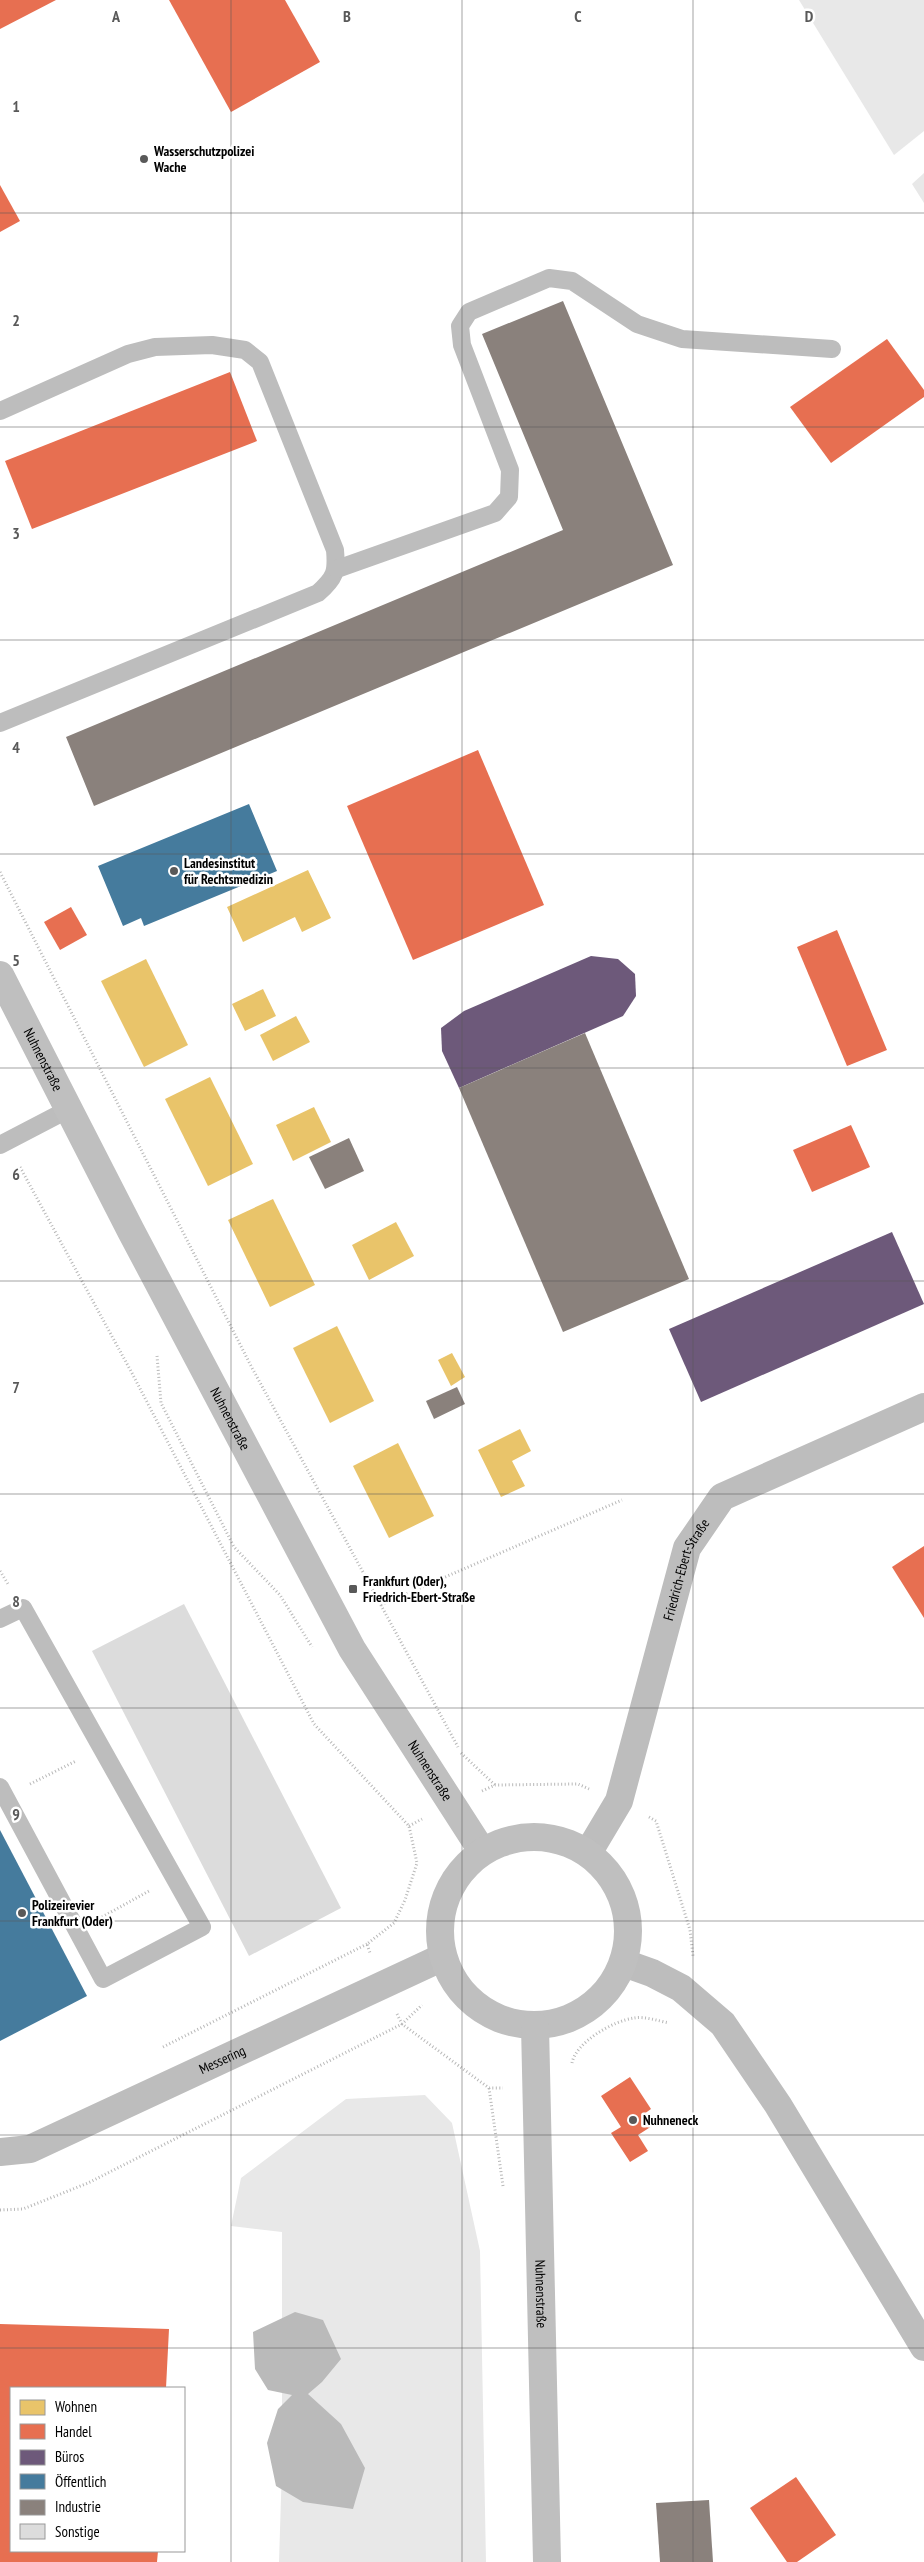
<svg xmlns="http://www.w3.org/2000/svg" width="924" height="2562" font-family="'PT Sans Narrow',sans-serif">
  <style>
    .green { fill: #e8e8e8 }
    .water { fill: #bababa }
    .homes { fill: #e9c46a }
    .shops { fill: #e76f51 }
    .offices { fill: #6d597a }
    .public { fill: #457b9d }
    .industry { fill: #8a817c }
    .building { fill: #dcdcdc }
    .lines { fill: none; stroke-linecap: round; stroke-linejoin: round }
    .path { stroke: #b8b8b8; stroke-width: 3; stroke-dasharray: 1 2.5; stroke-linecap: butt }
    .lane { stroke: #bdbdbd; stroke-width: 18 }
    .street { stroke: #bdbdbd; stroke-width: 28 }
    .secondary { stroke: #bfbfbf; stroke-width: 28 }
    .grid { fill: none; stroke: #595959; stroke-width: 1; stroke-opacity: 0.55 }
    .poi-dot { fill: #595959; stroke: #fff; stroke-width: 2 }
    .labels { text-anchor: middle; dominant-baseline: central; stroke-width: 5; stroke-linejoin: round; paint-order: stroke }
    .poi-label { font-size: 14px; font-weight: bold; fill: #000; stroke: #fff; text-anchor: start }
    .street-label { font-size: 14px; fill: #000; stroke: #fff }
    .grid-label { font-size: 16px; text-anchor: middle; font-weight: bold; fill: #595959; stroke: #fff; stroke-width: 5; stroke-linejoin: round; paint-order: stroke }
  </style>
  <rect width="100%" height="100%" fill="#fff"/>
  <g class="green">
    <path d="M799 0H924V131L894 155Z"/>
    <path d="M924 173V203L912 184Z"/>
    <path d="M425 2095 452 2123 480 2251 486 2562H279L282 2466V2232L231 2226 241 2178 346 2099Z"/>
  </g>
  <path class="water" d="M295 2312 323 2320 341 2359 322 2382 308 2394 341 2424 365 2468 353 2509 303 2502 276 2486 267 2443 278 2409 292 2395 268 2390 255 2369 253 2332Z"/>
  <g class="homes">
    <path d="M308 870 331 918 302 932 295 917 243 942 227 907Z"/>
    <path d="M146 959 188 1045 144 1067 101 981Z"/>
    <path d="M263 989 276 1016 245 1031 232 1004Z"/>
    <path d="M296 1016 310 1042 273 1061 260 1035Z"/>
    <path d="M210 1077 253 1164 208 1186 165 1099Z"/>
    <path d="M314 1107 331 1142 293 1161 276 1125Z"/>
    <path d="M273 1199 315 1285 270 1307 228 1220Z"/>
    <path d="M396 1222 414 1256 369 1280 352 1245Z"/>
    <path d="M337 1326 374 1401 330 1423 293 1348Z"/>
    <path d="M452 1353 465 1377 451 1386 438 1360Z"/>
    <path d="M520 1429 531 1451 512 1461 525 1486 501 1497 478 1450Z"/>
    <path d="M398 1443 434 1516 389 1538 353 1466Z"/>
  </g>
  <g class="shops">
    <path d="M0 0H56L0 29Z"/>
    <path d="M169 0H285L320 62 231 112Z"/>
    <path d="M0 185 20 221 0 232Z"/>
    <path d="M887 339 924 390V397L831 463 790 407Z"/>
    <path d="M230 372 257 441 32 529 5 461Z"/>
    <path d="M478 750 544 905 413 960 347 806Z"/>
    <path d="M71 907 87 935 60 950 44 922Z"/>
    <path d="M837 930 887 1050 847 1066 797 947Z"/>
    <path d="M851 1125 870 1167 812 1192 793 1150Z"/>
    <path d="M924 1546V1618L892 1567Z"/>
    <path d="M630 2077 651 2109 644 2114 652 2126 638 2135 648 2151 630 2162 611 2133 621 2127 601 2096Z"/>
    <path d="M0 2324 169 2329 166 2388H11V2551H158L157 2562H0Z"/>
    <path d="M796 2477 836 2535 797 2562H787L750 2508Z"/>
  </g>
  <g class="offices">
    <path d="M591 956 618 959 635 974 636 996 623 1016 459 1088 442 1051 441 1028 464 1011Z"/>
    <path d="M892 1232 924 1304 701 1402 669 1329Z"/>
  </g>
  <g class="public">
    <path d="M249 804 277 871 144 926 141 918 123 926 98 866Z"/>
    <path d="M0 1830 87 1996 0 2041Z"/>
  </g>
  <g class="industry">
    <path d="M563 301 673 565 94 806 66 737 563 530 482 334Z"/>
    <path d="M585 1033 689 1279 563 1332 459 1088Z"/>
    <path d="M349 1138 364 1171 325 1189 309 1157Z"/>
    <path d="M457 1387 465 1404 434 1419 426 1401Z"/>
    <path d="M709 2500 713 2562H660L656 2503Z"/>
  </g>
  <path class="building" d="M184 1604 341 1908 249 1956 92 1651Z"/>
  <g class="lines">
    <g class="path">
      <path d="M0 872 251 1366 458 1747"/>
      <path d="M20 1167 133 1375 314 1724 409 1826 417 1863 405 1900 394 1923 367 1944 370 1953"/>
      <path d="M157 1356 161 1403 234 1547 280 1595 312 1647"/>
      <path d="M0 1571 8 1584"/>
      <path d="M381 1605 622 1500"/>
      <path d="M461 1753 495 1785"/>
      <path d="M30 1784 76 1761"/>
      <path d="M482 1791 495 1785 578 1784 589 1789"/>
      <path d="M649 1817 656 1821 690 1930 693 1956"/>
      <path d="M409 1826 422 1819"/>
      <path d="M102 1917 149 1891"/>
      <path d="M397 2014 402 2024 489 2088H503"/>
      <path d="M163 2047 367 1944"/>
      <path d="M572 2063C576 2042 613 2021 634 2018 644 2016 659 2021 669 2023"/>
      <path d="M489 2088 503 2186"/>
      <path d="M0 2210 23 2209 88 2183 402 2024 422 2005"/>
    </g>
    <g class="lane">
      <path d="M0 411 128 354 155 347 212 345 245 350 260 362 335 550C337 572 335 578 318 593L0 723"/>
      <path d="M337 569 495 513 509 497 510 470 462 345 460 326 469 312 549 278 572 281 637 324 682 339 832 349"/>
      <path d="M0 1145 69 1109"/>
      <path d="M0 1619 23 1608 202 1927 103 1979 0 1787"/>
    </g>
    <g class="street">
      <path id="s1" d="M588 1853 619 1801 687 1548 722 1497 924 1407"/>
      <path d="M624 1963 652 1973 681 1988 723 2024 778 2105 924 2347"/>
      <path id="s2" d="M0 2152 30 2149 443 1957"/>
    </g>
    <g class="secondary">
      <path id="s3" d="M0 975 131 1231 352 1649 482 1851"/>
      <circle cx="534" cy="1931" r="94"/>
      <path id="s4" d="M535 2026 547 2562"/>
    </g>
  </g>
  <path class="grid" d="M231 0V2562M462 0V2562M693 0V2562M0 213H924M0 427H924M0 640H924M0 854H924M0 1068H924M0 1281H924M0 1494H924M0 1708H924M0 1921H924M0 2135H924M0 2348H924"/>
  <g class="poi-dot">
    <circle cx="144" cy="159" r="5"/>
    <circle cx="174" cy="871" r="5"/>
    <rect x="348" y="1584" width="10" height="10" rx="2.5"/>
    <circle cx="22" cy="1913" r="5"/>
    <circle cx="633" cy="2120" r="5"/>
  </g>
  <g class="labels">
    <g class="poi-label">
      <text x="154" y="151">Wasserschutzpolizei<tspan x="154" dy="16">Wache</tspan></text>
      <text x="184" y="863">Landesinstitut<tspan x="184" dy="16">für Rechtsmedizin</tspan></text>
      <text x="363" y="1581">Frankfurt (Oder),<tspan x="363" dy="16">Friedrich-Ebert-Straße</tspan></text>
      <text x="32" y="1905">Polizeirevier<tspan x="32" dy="16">Frankfurt (Oder)</tspan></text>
      <text x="643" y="2120">Nuhneneck</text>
    </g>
    <g class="street-label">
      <text stroke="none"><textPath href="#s3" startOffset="95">Nuhnenstraße</textPath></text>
      <text stroke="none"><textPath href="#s3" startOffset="500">Nuhnenstraße</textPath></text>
      <text stroke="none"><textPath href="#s1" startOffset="302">Friedrich-Ebert-Straße</textPath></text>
      <text stroke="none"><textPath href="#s3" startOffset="905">Nuhnenstraße</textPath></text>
      <text stroke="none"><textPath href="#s2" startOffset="242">Messering</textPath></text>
      <text stroke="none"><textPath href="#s4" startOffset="268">Nuhnenstraße</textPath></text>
    </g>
  </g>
  <g class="grid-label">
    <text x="116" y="22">A</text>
    <text x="347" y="22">B</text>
    <text x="578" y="22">C</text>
    <text x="809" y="22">D</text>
    <text x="16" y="112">1</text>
    <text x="16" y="326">2</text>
    <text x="16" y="539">3</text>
    <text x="16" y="753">4</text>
    <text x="16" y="966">5</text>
    <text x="16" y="1180">6</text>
    <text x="16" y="1393">7</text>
    <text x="16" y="1607">8</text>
    <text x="16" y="1820">9</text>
  </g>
  <rect x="10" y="2387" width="175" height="165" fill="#ffffff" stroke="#999999"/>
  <rect x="20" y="2400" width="25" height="15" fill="#e9c46a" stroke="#999999"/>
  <text x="55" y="2412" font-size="15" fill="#000000">Wohnen</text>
  <rect x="20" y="2424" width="25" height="15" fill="#e76f51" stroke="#999999"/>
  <text x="55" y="2437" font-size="15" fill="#000000">Handel</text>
  <rect x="20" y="2450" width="25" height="15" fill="#6d597a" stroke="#999999"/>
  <text x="55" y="2462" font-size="15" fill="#000000">Büros</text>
  <rect x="20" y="2474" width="25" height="15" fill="#457b9d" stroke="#999999"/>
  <text x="55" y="2487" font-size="15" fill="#000000">Öffentlich</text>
  <rect x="20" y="2500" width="25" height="15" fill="#8a817c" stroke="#999999"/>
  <text x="55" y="2512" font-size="15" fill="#000000">Industrie</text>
  <rect x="20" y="2524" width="25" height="15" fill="#dcdcdc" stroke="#999999"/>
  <text x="55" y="2537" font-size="15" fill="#000000">Sonstige</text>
</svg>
